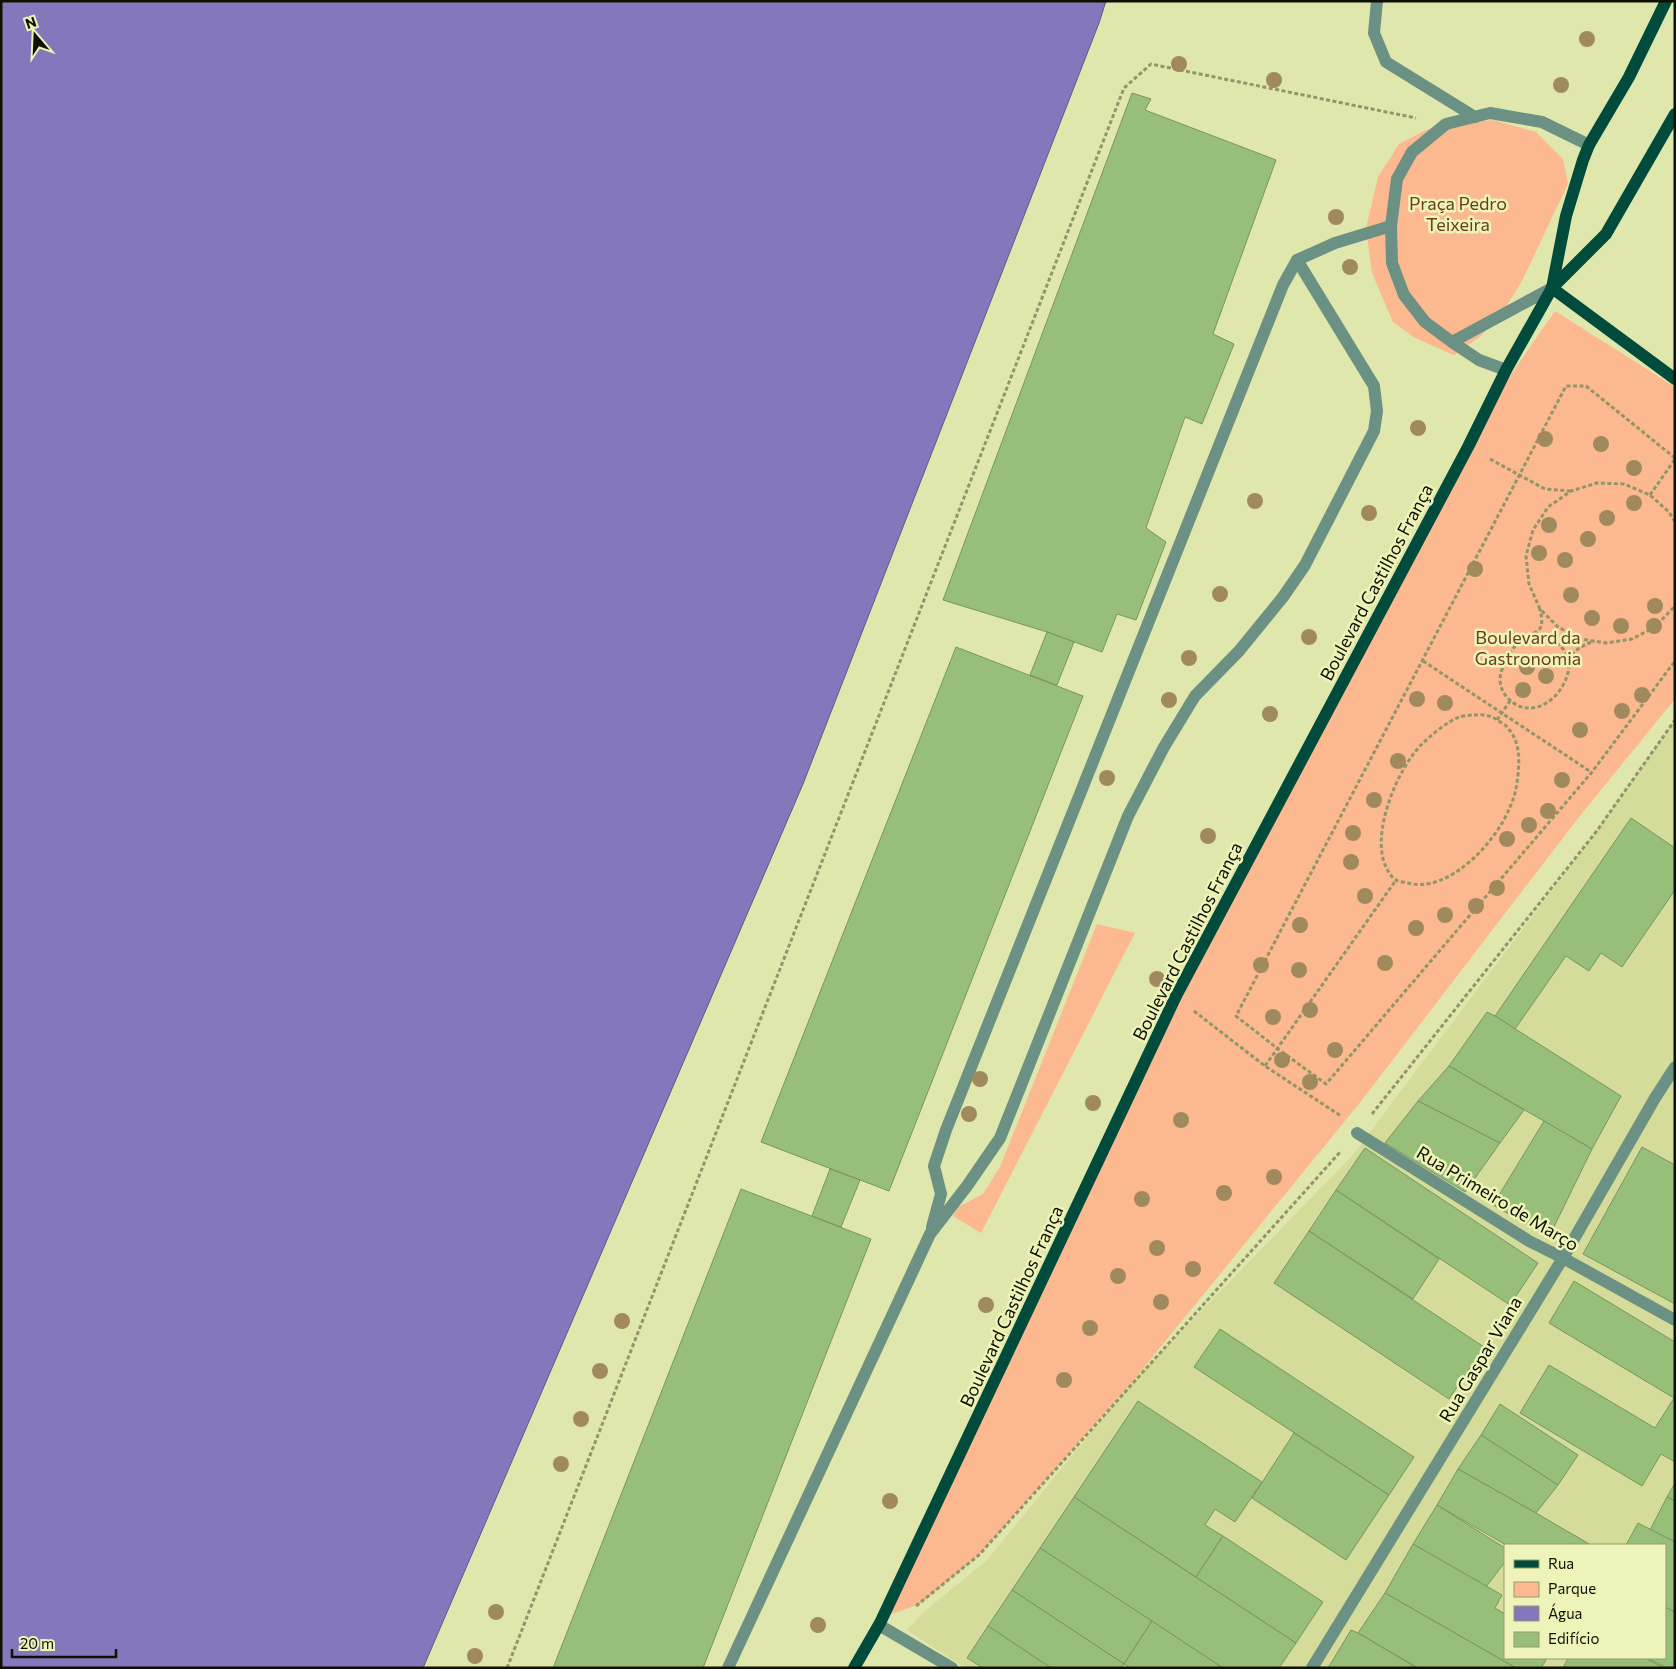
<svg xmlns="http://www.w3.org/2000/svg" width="1676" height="1669" font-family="Commissioner,sans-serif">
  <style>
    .built { fill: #d5dc99; fill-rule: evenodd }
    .green { fill: #fcb88e }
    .water { fill: #8677bc; stroke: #625884 }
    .building { fill: #97bf79; stroke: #789464 }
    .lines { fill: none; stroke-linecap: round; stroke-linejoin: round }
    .path { stroke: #90956a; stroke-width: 3; stroke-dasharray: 4 2.5; stroke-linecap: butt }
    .minor { stroke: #6a9184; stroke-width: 12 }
    .major { stroke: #004b3c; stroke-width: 12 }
    .tree { fill: #a08a5d }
    .labels { text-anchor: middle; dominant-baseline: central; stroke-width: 5; stroke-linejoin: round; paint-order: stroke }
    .park-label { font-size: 18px; fill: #6c3d1c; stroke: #eef4b9 }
    .street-label { font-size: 18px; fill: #0f1000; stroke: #eef4b9 }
  </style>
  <rect width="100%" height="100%" fill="#e0e7ac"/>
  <path class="built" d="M1675 720V1668H965L907 1630 924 1612 987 1560 1132 1382 1352 1156 1596 832ZM1505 1545H1665V1658H1505Z"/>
  <g class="green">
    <path d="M1493 120 1536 132 1563 159 1568 184 1522 281 1506 307 1481 336 1454 355 1415 338 1393 322 1372 273 1366 228 1378 177 1399 144 1428 129Z"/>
    <path d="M1555 311 1675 387V699L1579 817 1362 1100 1132 1382 979 1555 920 1604 880 1618 1176 996 1490 405Z"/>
    <path d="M1097 924 1135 933 981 1233 953 1216 958 1207 983 1194 1000 1167Z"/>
  </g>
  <path class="water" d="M1 1H1106L1099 23 803 784 423 1668H1Z"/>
  <g class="building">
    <path d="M1132 93 1151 99 1145 110 1276 160 1213 334 1234 344 1202 424 1185 417 1146 528 1166 542 1136 620 1117 614 1102 652 1047 632 943 600Z"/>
    <path d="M1047 632 1074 642 1057 685 1030 675Z"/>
    <path d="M956 647 1083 696 889 1191 761 1142Z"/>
    <path d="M1631 818 1675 848V890L1622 967 1601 953 1589 971 1566 956 1515 1029 1495 1016Z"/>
    <path d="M1487 1012 1495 1016 1621 1096 1592 1149 1449 1066Z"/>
    <path d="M1449 1066 1524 1110 1500 1143 1418 1101Z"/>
    <path d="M1418 1101 1500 1143 1465 1192 1385 1143Z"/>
    <path d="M1544 1121 1592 1149 1549 1237 1493 1205Z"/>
    <path d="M1642 1147 1675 1165V1304L1583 1254Z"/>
    <path d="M1365 1148 1538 1263 1510 1305 1336 1190Z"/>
    <path d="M830 1169 860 1180 841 1227 812 1216Z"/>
    <path d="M741 1189 871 1239 703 1668H553Z"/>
    <path d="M1336 1190 1439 1259 1413 1299 1309 1231Z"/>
    <path d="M1309 1231 1484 1347 1449 1399 1274 1283Z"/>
    <path d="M1574 1281 1675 1342V1462L1661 1454 1642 1486 1520 1413 1549 1365 1655 1428 1674 1398 1549 1323Z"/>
    <path d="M1220 1329 1414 1457 1389 1495 1194 1367Z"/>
    <path d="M1138 1401 1262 1482 1235 1522 1215 1509 1205 1525 1223 1536 1196 1577 1074 1497Z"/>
    <path d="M1500 1404 1578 1455 1558 1485 1481 1435Z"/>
    <path d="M1294 1433 1389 1495 1346 1560 1252 1498Z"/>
    <path d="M1481 1435 1558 1485 1536 1513 1458 1469Z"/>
    <path d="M1458 1469 1536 1513 1591 1545H1506L1437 1505Z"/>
    <path d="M1675 1483V1501L1667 1497Z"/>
    <path d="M1074 1497 1296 1643 1279 1668H1223L1040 1548Z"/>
    <path d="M1667 1497 1675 1501V1542L1650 1530Z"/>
    <path d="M1437 1505 1505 1548V1562L1486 1587 1413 1544Z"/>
    <path d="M1638 1523 1675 1542V1612L1665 1607V1545H1626Z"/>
    <path d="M1223 1536 1323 1602 1296 1643 1196 1577Z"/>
    <path d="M1413 1544 1502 1595 1495 1608 1505 1614V1658H1542L1546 1660 1541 1668H1516L1385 1593Z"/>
    <path d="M1040 1548 1152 1621 1124 1664 1012 1590Z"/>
    <path d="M1012 1590 1124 1664 1121 1668H1051L988 1626Z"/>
    <path d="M1385 1593 1516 1668H1418L1358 1633Z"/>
    <path d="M1665 1607 1675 1612V1668H1667L1647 1658H1665Z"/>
    <path d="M1152 1621 1223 1668H1130L1124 1664Z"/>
    <path d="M988 1626 1051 1668H983L967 1658Z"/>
    <path d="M1351 1630 1358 1633 1417 1668H1328Z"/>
    <path d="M1568 1658H1645L1664 1668H1563Z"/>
  </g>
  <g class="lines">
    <g class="path">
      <path d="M1675 458 1586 386H1566L1236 1016 1278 1049 1326 1084 1592 772 1675 661"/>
      <path d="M1490 459 1545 489 1571 491"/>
      <path d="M1650 495 1675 459"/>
      <path d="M1675 522 1669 512 1650 495 1624 484 1597 483 1571 491 1548 507 1533 530 1526 556 1529 584 1540 609 1558 627 1581 639 1606 643 1632 639 1655 627 1673 608 1675 604"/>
      <path d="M1531 637C1565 638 1580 660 1560 690 1547 709 1522 716 1506 696 1502 691 1500 685 1500 679 1501 666 1511 647 1522 640 1539 629 1545 633 1540 609"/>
      <path d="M1423 661 1591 772"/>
      <path d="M1569 661C1574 649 1582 646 1594 641"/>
      <path d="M1474 715C1478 715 1484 714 1489 716 1494 717 1500 722 1505 725 1519 738 1520 756 1518 774 1517 786 1515 796 1510 807 1496 842 1449 894 1408 883 1404 882 1399 882 1396 880 1392 878 1389 873 1387 869 1369 836 1397 769 1422 744 1430 736 1448 721 1459 717 1463 716 1469 715 1474 715Z"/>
      <path d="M1497 720 1510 701"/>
      <path d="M1194 1011 1265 1066 1341 1116"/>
      <path d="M1265 1066 1396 880"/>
      <path d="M1372 1114 1596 832 1675 720"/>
      <path d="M916 1606 979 1555 1341 1151"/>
      <path d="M507 1668 1124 88 1151 64 1416 118"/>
    </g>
    <g class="minor">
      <path d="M1377 1 1374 33 1386 62 1475 117"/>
      <path d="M1452 342 1552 288"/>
      <path d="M1506 370 1479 360 1452 342 1425 322 1404 295 1392 263 1391 226 1397 179 1412 152 1446 124 1490 113 1542 122 1589 145"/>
      <path d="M1357 1133 1529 1241 1563 1258 1675 1320"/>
      <path d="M932 1227 941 1194 934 1166 946 1130 1283 285 1297 260 1335 243 1391 226"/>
      <path d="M879 1625 952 1668"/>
      <path d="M728 1668 930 1234 967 1186 1000 1138 1128 816 1164 747 1195 696 1239 651 1283 597 1305 565 1374 431 1377 411 1374 386 1297 260"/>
      <path d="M1312 1668 1563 1258 1655 1098 1675 1067"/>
    </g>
    <g class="major">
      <path d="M1552 288 1566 216 1583 160 1589 145 1629 77 1666 1"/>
      <path d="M1552 288 1675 379"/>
      <path d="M854 1668 880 1623 1176 996 1468 447 1506 370 1552 288 1606 234 1675 114"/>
    </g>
  </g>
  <g class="tree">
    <circle cx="1587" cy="39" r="8"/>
    <circle cx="1179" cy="64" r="8"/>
    <circle cx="1274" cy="80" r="8"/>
    <circle cx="1561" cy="85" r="8"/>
    <circle cx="1336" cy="217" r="8"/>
    <circle cx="1350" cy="267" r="8"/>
    <circle cx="1418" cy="428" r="8"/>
    <circle cx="1545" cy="439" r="8"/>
    <circle cx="1601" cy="444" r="8"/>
    <circle cx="1634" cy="468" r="8"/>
    <circle cx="1255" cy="501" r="8"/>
    <circle cx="1634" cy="503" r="8"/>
    <circle cx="1369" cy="513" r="8"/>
    <circle cx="1607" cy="518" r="8"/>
    <circle cx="1549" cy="525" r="8"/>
    <circle cx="1588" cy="539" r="8"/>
    <circle cx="1539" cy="553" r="8"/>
    <circle cx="1565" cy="560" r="8"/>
    <circle cx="1475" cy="569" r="8"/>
    <circle cx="1220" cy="594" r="8"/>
    <circle cx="1571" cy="595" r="8"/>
    <circle cx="1655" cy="606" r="8"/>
    <circle cx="1592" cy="618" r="8"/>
    <circle cx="1621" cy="626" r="8"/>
    <circle cx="1654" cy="626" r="8"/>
    <circle cx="1309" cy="637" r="8"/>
    <circle cx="1189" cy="658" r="8"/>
    <circle cx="1527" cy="667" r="8"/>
    <circle cx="1546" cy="676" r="8"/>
    <circle cx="1523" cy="690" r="8"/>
    <circle cx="1642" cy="695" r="8"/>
    <circle cx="1417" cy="699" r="8"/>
    <circle cx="1169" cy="700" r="8"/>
    <circle cx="1445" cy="703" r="8"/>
    <circle cx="1622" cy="711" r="8"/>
    <circle cx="1270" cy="714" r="8"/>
    <circle cx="1580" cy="730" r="8"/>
    <circle cx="1398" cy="761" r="8"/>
    <circle cx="1107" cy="778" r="8"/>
    <circle cx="1562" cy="780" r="8"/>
    <circle cx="1374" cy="800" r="8"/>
    <circle cx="1548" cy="811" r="8"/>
    <circle cx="1529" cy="825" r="8"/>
    <circle cx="1353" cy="833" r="8"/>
    <circle cx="1208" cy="836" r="8"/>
    <circle cx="1507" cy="839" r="8"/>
    <circle cx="1351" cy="862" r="8"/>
    <circle cx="1497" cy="888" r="8"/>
    <circle cx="1365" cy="896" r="8"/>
    <circle cx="1476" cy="906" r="8"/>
    <circle cx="1445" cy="915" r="8"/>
    <circle cx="1300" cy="925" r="8"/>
    <circle cx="1416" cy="928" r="8"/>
    <circle cx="1385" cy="963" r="8"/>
    <circle cx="1261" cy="965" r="8"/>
    <circle cx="1299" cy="970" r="8"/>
    <circle cx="1157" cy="979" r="8"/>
    <circle cx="1310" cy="1010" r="8"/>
    <circle cx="1273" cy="1017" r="8"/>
    <circle cx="1335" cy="1050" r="8"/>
    <circle cx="1282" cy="1060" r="8"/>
    <circle cx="980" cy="1079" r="8"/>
    <circle cx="1310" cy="1082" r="8"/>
    <circle cx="1093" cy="1103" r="8"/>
    <circle cx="969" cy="1114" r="8"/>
    <circle cx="1181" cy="1120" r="8"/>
    <circle cx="1274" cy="1177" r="8"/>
    <circle cx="1224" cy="1193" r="8"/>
    <circle cx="1142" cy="1199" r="8"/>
    <circle cx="1157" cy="1248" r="8"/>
    <circle cx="1193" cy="1269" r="8"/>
    <circle cx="1118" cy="1276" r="8"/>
    <circle cx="1161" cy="1302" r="8"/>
    <circle cx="986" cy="1305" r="8"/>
    <circle cx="622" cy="1321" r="8"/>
    <circle cx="1090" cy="1328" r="8"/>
    <circle cx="600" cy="1371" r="8"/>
    <circle cx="1064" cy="1380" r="8"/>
    <circle cx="581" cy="1419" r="8"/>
    <circle cx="561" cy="1464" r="8"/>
    <circle cx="890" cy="1501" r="8"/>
    <circle cx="496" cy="1612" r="8"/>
    <circle cx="818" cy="1625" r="8"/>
    <circle cx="475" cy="1656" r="8"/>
  </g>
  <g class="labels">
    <g class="park-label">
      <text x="1458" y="203">Praça Pedro<tspan x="1458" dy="21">Teixeira</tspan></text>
      <text x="1528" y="637">Boulevard da<tspan x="1528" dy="21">Gastronomia</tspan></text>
    </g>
    <g class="street-label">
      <text transform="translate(1376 582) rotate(-62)">Boulevard Castilhos França</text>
      <text transform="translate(1187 941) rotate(-63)">Boulevard Castilhos França</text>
      <text transform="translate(1498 1198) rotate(31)">Rua Primeiro de Março</text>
      <text transform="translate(1011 1306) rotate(-65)">Boulevard Castilhos França</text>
      <text transform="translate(1480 1359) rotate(-59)">Rua Gaspar Viana</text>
    </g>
  </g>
  <rect width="1676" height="1669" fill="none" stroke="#0f1000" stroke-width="5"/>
  <rect x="1504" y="1544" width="162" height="115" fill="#eef4b9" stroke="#95996f"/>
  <rect x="1514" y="1560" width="25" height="8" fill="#004b3c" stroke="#95996f"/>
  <text x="1548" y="1569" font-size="15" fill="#0f1000">Rua</text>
  <rect x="1514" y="1582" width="25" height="15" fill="#fcb88e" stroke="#95996f"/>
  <text x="1548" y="1594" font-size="15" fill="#0f1000">Parque</text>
  <rect x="1514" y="1606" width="25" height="15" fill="#8677bc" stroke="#95996f"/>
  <text x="1548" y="1619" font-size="15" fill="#0f1000">Água</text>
  <rect x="1514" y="1632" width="25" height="15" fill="#97bf79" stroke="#95996f"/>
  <text x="1548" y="1644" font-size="15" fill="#0f1000">Edifício</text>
  <g transform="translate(35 35) rotate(341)" stroke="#eef4b9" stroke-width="4" paint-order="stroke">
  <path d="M0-4L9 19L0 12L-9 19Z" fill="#0f1000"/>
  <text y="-8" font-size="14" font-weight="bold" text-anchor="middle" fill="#0f1000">N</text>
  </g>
  <path d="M12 1649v8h104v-8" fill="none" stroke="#0f1000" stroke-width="2.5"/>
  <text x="20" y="1649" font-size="15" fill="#0f1000" stroke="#eef4b9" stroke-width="4" paint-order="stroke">20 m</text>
</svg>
